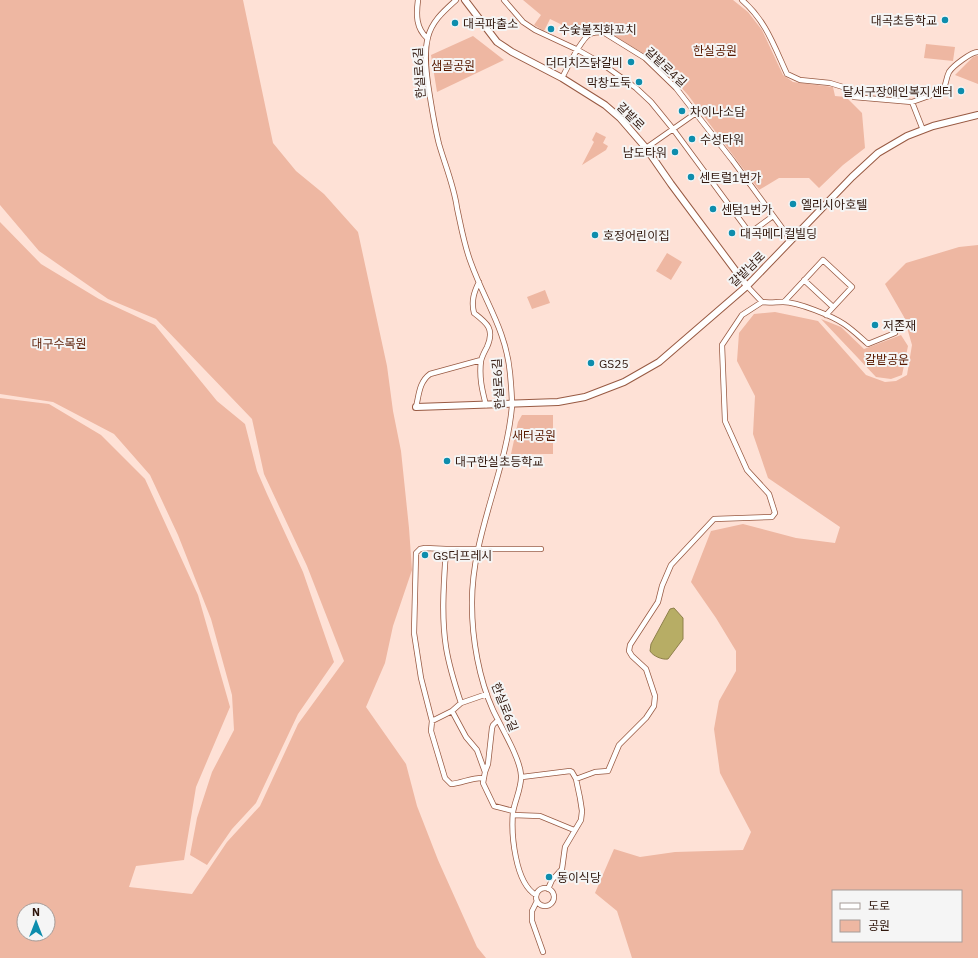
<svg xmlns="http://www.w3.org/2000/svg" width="978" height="958" font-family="'IBM Plex Sans','Noto Sans KR',sans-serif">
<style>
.green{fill:#eeb7a2;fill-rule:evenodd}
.water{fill:#b7ad65;stroke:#8e804b}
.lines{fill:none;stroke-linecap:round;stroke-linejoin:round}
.street-casing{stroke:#985a43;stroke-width:6}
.secondary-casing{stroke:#985a43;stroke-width:8}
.street{stroke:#fff;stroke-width:4.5}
.secondary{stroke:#fff;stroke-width:6}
.poi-dot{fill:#0d8dad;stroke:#f5f5f5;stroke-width:1.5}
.labels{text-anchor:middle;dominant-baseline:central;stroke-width:4;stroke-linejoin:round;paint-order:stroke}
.poi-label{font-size:12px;fill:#30170d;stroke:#f5f5f5;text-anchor:start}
.park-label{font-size:12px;fill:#591a00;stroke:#f5f5f5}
.street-label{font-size:12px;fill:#30170d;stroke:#f5f5f5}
</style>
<rect width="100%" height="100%" fill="#fee1d6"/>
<path class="green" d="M0,0H243L273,143L296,171L324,194L358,232L387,366L393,411L401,451L409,528L412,570L393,626L385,663L366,707L406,764L417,806L438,860L477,947L486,958H0V398L49,404L101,435L145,479L198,595L230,707L196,787L184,860L136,866L129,887L192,894L227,842L260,806L298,724L344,661L307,566L264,474L252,419L156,319L108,299L39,251L0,205ZM24,910H48V934H24Z
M523,0H733L748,12L762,30L783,75L793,82L833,87L835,96L846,97L862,113L865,148L843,165L819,188L809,178H779L759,190L688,95L670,75L651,58L603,29H592L583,35L550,19L544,31L534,25L541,15Z
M473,36L504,60L437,92L431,55Z
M926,44L955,47L953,61L924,58Z
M976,56H978V84L955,75L973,57Z
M596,132L606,137L603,143L608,146L606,150L582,165L594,142L592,140Z
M0,222L41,264L99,299L155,325L217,401L245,424L257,471L267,494L303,572L334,662L298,714L256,803L232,829L207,865L190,855L197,818L212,772L234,730L232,695L211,619L178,535L150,475L114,434L53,402L0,394Z
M978,245V958H632L617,911L595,893L614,849L640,857L675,852L743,850L751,832L720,773L714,729L719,701L736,671V651L716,618L691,582L711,531L743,524L796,538L835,543L840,527L768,478L753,434L755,396L737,361L739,333L754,314L775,312L818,321L866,375L885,382L896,381L907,375L912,345L904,317L885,284L906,263L959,247ZM833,891H961V941H833Z
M667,253L682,262L671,280L656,271Z
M545,290L550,303L532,309L527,297Z
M821,319L841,327L864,349L901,335L908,346L902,375L891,379L876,377Z
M522,415H553V454H511L518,422Z"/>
<path class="water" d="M674,608L683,618V639L668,659C662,660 653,656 650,651L651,644L670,609Z"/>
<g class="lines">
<g class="street-casing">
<path id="street" d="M418,0C416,15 416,28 427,38
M456,0C444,11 432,21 428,37C424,52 426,69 428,84C431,104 434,124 439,144C445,165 454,186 457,208C461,226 464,245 471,263C485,302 506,330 510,373C511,384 512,396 512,406C506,474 471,536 472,605C472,639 479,679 493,710C501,727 520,758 521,775C522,787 515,800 513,812C511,834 515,883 536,895
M504,0L523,22L535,30L578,50L601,63L636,88L651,102L673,129L746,228L751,232L754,230L773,216
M742,0C766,21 774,46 787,74L800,80L830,83L843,87L854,97L912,102L943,91C946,85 946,78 949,72C953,66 971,52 978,52
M562,78C567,68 581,39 590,34C594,32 598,32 603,32L645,58L676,88L733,161L791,240
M912,102L923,130
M646,148L696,113
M804,280L833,307
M479,282C474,292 471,301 474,313C487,323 495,329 487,347C485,351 482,356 481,361C479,377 482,390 486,405
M747,286L762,302C769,303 776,302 783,302C798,302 832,316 844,324C853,330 860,337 868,344L895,333
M784,302L823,260L852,287L826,315
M416,407C419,395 419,382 430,374L481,360
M446,549C444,581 441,615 446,647C449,666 455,685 461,703
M487,694L461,703L452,711L432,721L421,678L414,633L416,553L420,549L425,548L446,549H541
M452,711L466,737L477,750L485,772L483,783L494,806L513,811
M432,721L431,731L445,778L451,784C462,783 473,777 484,778
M485,772L488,764L492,728L493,725L498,720
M522,777L570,771L572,772L576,779L580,798L582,811L581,820L565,847L562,869L552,880L548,889
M576,779L595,772L608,771L619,745L646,718L654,706L655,696L646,669L632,656L629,651L630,645L658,602L662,586L671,565L714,519L772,517L775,513L769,494L747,470L725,421L722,345L742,315L762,302
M513,815L540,816L574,830
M536 897a9 9 0 1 1 18 0a9 9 0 1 1-18 0Z
M537,901L532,911V921L543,952"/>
</g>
<g class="secondary-casing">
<path id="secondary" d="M465,0L497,42L512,52L562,78L605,105L620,118L646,148L671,184L747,286
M416,407L558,402L585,397L624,382L659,362L747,286L852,177L878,153L907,136L933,126L978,115"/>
</g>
<use href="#street" class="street"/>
<use href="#secondary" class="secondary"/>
</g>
<g class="poi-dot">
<circle cx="945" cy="20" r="4"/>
<circle cx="455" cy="23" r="4"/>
<circle cx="551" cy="29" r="4"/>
<circle cx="631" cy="62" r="4"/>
<circle cx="639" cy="82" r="4"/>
<circle cx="961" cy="91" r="4"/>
<circle cx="682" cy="111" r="4"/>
<circle cx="692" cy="139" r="4"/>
<circle cx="675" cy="152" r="4"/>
<circle cx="691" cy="177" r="4"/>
<circle cx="793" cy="204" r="4"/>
<circle cx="713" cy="209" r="4"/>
<circle cx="732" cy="233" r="4"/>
<circle cx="595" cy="235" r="4"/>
<circle cx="875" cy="325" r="4"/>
<circle cx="591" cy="363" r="4"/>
<circle cx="447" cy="461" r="4"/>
<circle cx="425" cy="555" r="4"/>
<circle cx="549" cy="877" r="4"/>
</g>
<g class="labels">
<g class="poi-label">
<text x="937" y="20" text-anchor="end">대곡초등학교</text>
<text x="463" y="23">대곡파출소</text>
<text x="559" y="29">수숯불직화꼬치</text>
<text x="623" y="62" text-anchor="end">더더치즈닭갈비</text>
<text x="631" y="82" text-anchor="end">막창도둑</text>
<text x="953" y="91" text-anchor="end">달서구장애인복지센터</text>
<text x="690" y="111">차이나소담</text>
<text x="700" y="139">수성타워</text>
<text x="667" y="152" text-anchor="end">남도타워</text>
<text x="699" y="177">센트럴1번가</text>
<text x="801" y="204">엘리시아호텔</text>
<text x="721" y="209">센텀1번가</text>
<text x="740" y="233">대곡메디컬빌딩</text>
<text x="603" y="235">호정어린이집</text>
<text x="883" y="325">저존재</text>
<text x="599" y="363">GS25</text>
<text x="455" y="461">대구한실초등학교</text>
<text x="433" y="555">GS더프레시</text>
<text x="557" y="877">동이식당</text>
</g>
<g class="park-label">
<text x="715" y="50">한실공원</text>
<text x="453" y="65">샘골공원</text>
<text x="59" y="343">대구수목원</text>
<text x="887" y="359">갈밭공운</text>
<text x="534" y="435">새터공원</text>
</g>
<g class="street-label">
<text transform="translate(666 67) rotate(43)">갈밭로4길</text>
<text transform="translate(419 73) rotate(-94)">한실로6길</text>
<text transform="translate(631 116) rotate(45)">갈밭로</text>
<text transform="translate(747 269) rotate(-44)">갈밭남로</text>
<text transform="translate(498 384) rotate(-94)">한실로6길</text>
<text transform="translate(505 707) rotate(68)">한실로6길</text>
</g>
</g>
<rect x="832" y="890" width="130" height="52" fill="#f5f5f5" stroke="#a69c98"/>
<rect x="840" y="903" width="20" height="6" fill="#ffffff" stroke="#a69c98"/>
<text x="868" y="910" font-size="12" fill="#30170d">도로</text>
<rect x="840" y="920" width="20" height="12" fill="#eeb7a2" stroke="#a69c98"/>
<text x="868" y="930" font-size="12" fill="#30170d">공원</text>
<g transform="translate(36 922)"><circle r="19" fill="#f5f5f5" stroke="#a69c98"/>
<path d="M0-3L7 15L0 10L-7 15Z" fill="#0d8dad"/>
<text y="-6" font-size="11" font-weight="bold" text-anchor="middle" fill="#30170d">N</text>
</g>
</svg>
